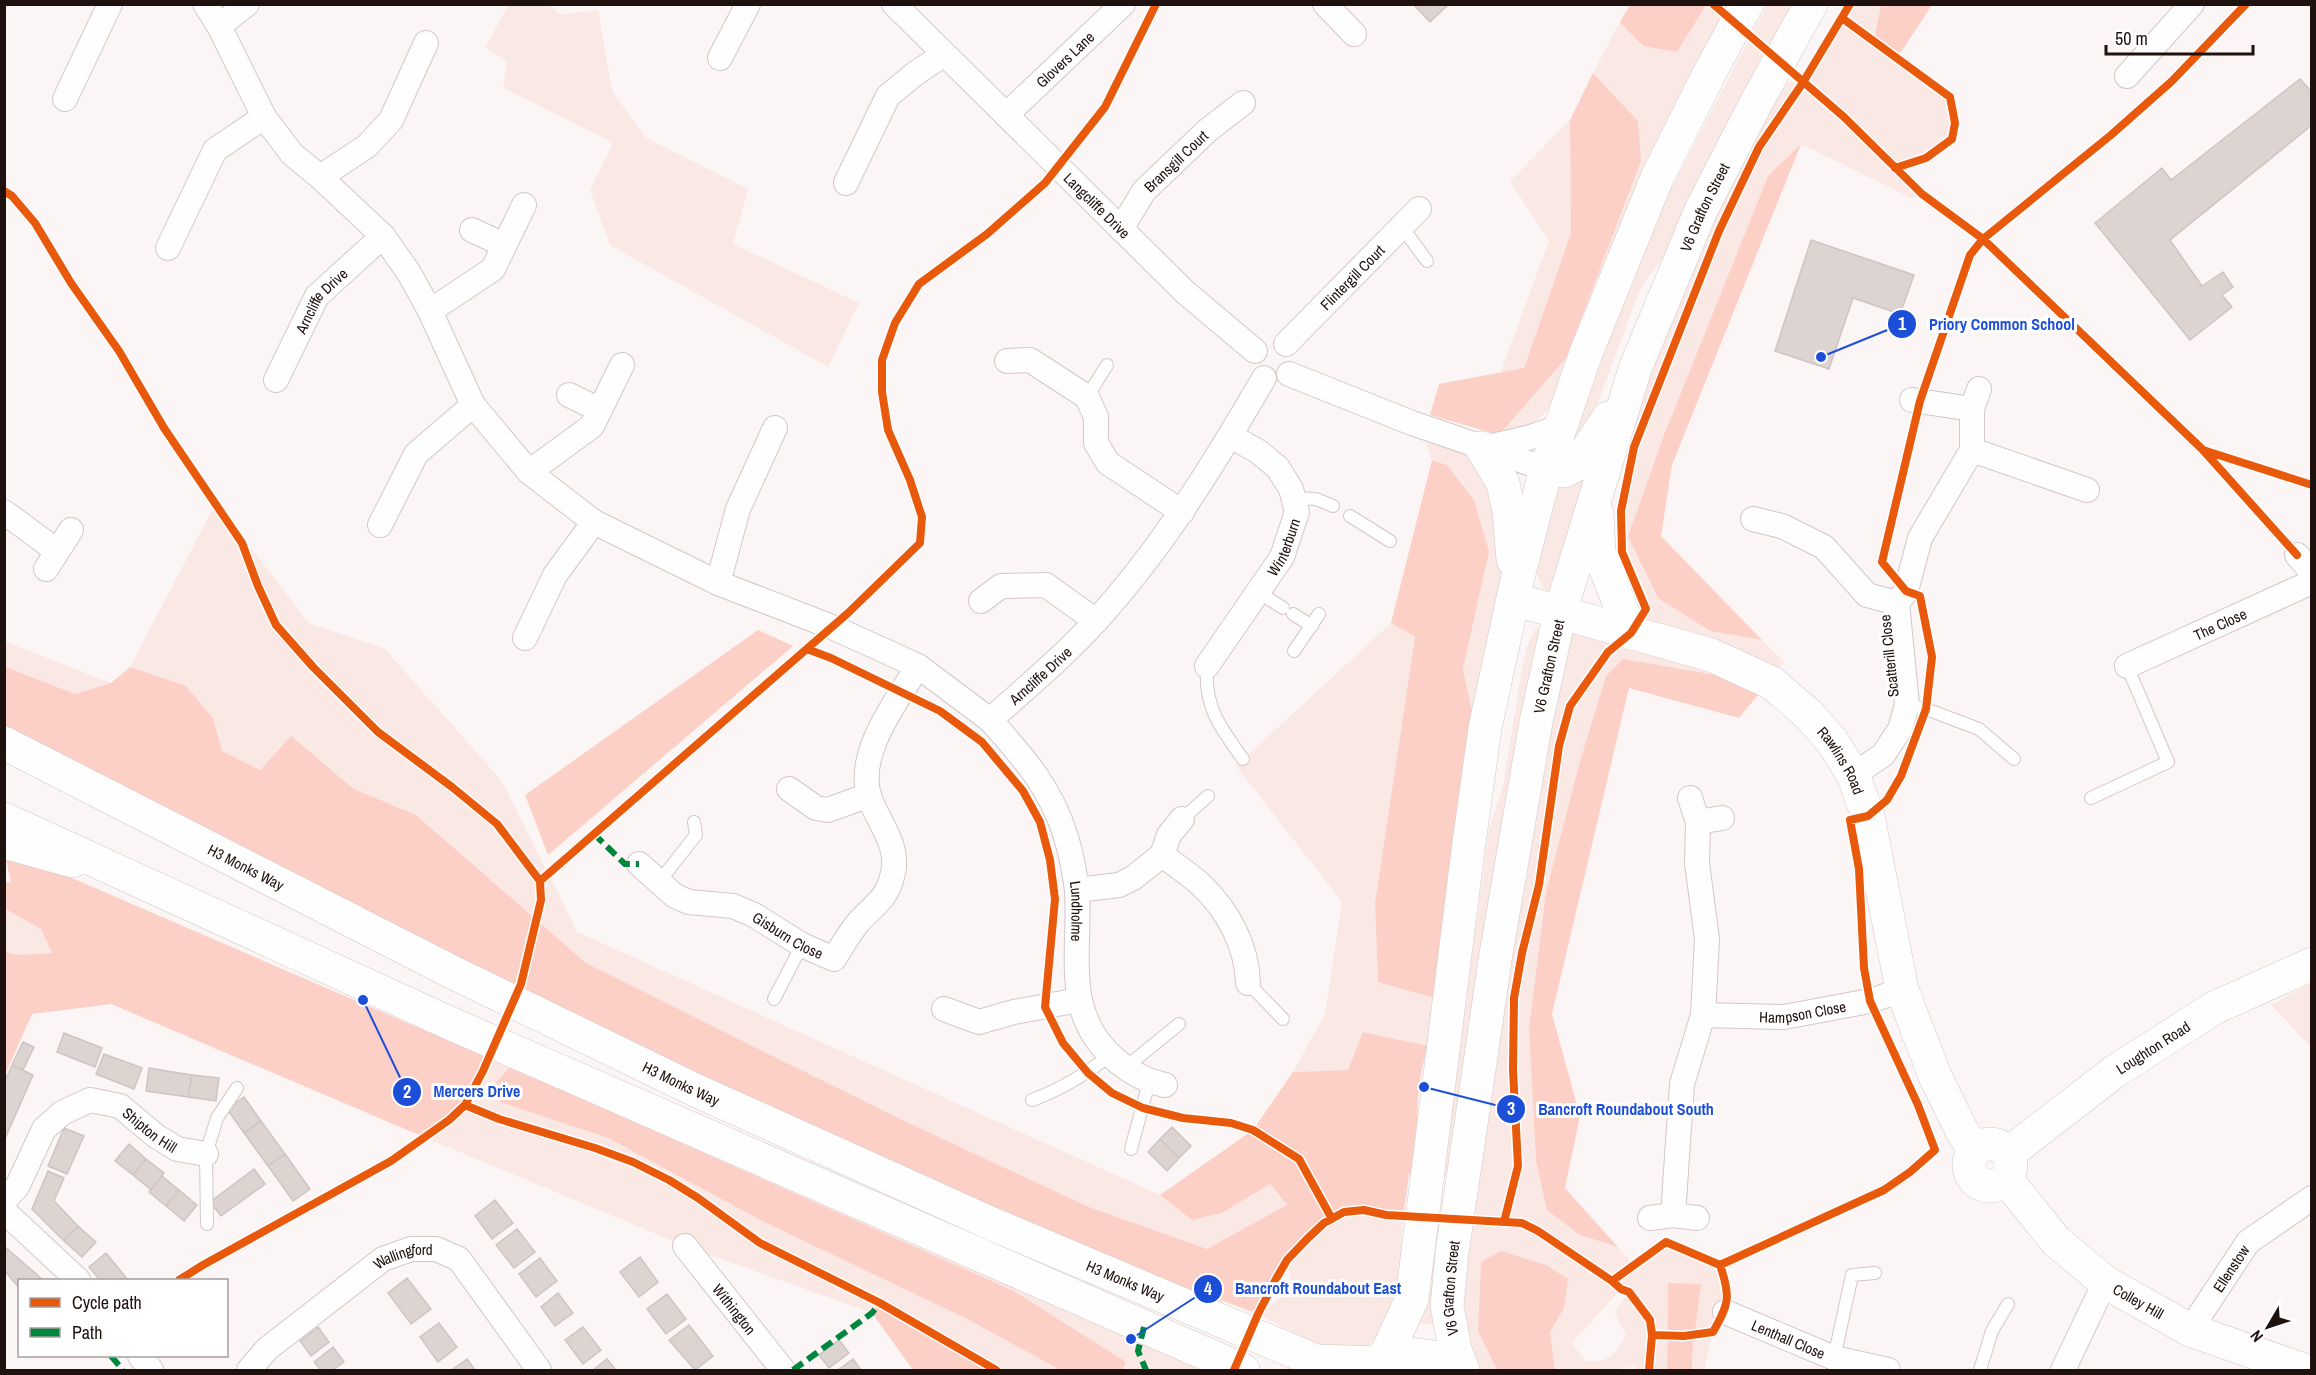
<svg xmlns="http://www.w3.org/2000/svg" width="2316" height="1375" font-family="'Archivo Narrow',sans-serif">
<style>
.green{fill:#fae8e4;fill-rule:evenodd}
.forest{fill:#fdd0c7}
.building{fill:#ddd3d1;stroke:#cec4c3;stroke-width:1.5}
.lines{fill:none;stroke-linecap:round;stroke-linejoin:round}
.lane-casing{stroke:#d2c8c6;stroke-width:14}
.street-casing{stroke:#d2c8c6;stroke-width:26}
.secondary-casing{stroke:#d2c8c6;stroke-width:34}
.primary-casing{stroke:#d2c8c6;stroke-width:34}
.lane{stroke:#fefefe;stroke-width:12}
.street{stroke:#fefefe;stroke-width:24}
.secondary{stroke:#fefefe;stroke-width:33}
.primary{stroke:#fefefe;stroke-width:33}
.quiet{stroke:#00873e;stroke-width:6;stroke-dasharray:12 6;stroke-linecap:butt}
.cycleway-casing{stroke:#fff;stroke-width:11}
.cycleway{stroke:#e8590c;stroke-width:8}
.labels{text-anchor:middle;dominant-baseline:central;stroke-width:6;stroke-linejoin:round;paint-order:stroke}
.street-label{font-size:15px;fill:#1f110e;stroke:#fff}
.leader{fill:none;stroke:#1d4ed8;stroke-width:2}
.callout-dot{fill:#1d4ed8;stroke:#fff;stroke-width:2}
.mark-label{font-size:18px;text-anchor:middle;font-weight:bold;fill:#fff}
.callout-label{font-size:16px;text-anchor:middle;font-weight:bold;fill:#1d4ed8;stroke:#fff;stroke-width:6;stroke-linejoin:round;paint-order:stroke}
</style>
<rect width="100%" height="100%" fill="#fbf6f5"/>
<path class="green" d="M509,5H549L561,15L598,10L612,91L646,138L748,189L733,244L859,303L828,367L610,245L590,190L613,143L503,88L507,61L485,47Z
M1706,5H1732L1552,405L1533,425L1499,435L1566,358L1638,121L1593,73L1620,22L1643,46L1677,51Z
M1767,5H1797L1682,231L1640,289L1583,443L1565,462L1617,314L1660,210Z
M1846,5H1881L1874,41L1950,97L1955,123L1952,139L1926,158L1896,168L1922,194L1913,199L1801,144L1768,176L1664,435L1628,536L1710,631L1762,640L1784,662L1758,695L1728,677L1623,659L1606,676L1580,761L1546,892L1529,1029L1536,1161L1580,1235L1618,1247L1634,1265L1666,1242L1716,1268L1725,1312L1713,1332L1704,1370H1692V1353L1668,1283L1667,1370H1636V1366L1611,1370H1555L1550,1332L1564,1308L1481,1262L1478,1331L1497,1370H1463L1452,1253L1560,613L1631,633L1646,610L1632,587L1622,565L1617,544V506L1631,446L1635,369L1756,103L1791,81L1834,110L1802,84L1842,18ZM1621,1289L1629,1292L1614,1312L1626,1334C1618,1353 1608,1364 1585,1361L1572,1343Z
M1570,120L1571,233L1524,368L1500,374L1549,241L1510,181Z
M1425,440L1469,456L1488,479L1503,546L1498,604L1472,711L1463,669L1489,552L1447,465L1432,460Z
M1592,469L1556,592L1545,591L1537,576L1536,567L1558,484Z
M216,503L310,624L384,648L501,780L577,932L1160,1195L1192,1220L1222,1213L1270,1184L1287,1206L1207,1249L1089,1207L896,1117L586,963L416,815L354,789L291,736L260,770L222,751L213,718L186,686L130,667Z
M1391,623L1415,637L1375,903L1378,982L1437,999L1428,1046L1364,1032L1348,1070L1293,1072L1325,1014L1342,902L1236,766Z
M1544,623L1455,1180L1443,1177L1489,829L1503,786L1523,662L1529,641L1534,631Z
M4,641L111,683L75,694L5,666Z
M4,909L41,929L52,953L18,955L5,952Z
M2311,983V1047L2271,1005Z
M486,1057L798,1176L1144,1327L1196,1367L1203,1370H1122L1125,1362L562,1090L501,1102L608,1138L764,1222L969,1320L1060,1370H996L880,1303L872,1313L685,1246L426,1138L449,1120L476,1090Z
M1364,1210L1403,1220L1401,1243L1408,1250C1401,1289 1397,1322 1365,1349L1320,1348L1289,1335L1291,1331L1258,1314L1292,1289L1287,1260C1314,1233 1324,1214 1364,1210Z
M1432,1253L1444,1255L1442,1326L1418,1323Z"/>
<path class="forest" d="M1630,5V4L1706,5L1677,52L1643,46L1620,22Z
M1881,5H1932L1897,58L1874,41Z
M1593,73L1638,121L1641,161L1566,358L1499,435L1430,415L1439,384L1524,368L1571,233L1570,120Z
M1801,144L1672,465L1661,536L1762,640L1710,631L1658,598L1628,536L1664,435L1768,176Z
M1432,460L1447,465L1474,500L1489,552L1463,669L1472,711L1437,999L1378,982L1375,903L1415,637L1391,623Z
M758,630L793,646L548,855L525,795Z
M1623,659L1728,677L1758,695L1739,718L1629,688L1552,1014L1580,1116L1565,1188L1618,1247L1580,1235L1547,1210L1536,1161L1529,1029L1546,892L1580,761L1606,676Z
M4,666L75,694L111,683L130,667L186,686L213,718L222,751L260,770L291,736L354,789L416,815L586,963L896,1117L1089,1207L1207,1249L1287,1205L1270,1184L1222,1213L1192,1220L1160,1195L1253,1130L1293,1072L1348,1070L1363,1032L1428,1046C1414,1089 1417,1132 1418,1177L1409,1174L1403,1220C1391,1217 1375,1210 1362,1210C1311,1210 1278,1275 1258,1314L1221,1300L1218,1306L1095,1267L5,743Z
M5,854L65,875L486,1057L476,1090L465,1105L426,1138L111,1004L32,1014L5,1075V952L18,955L52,953L41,929L5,909V881L11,883Z
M509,1068L562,1090L1012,1290L1126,1362L1122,1370H1060L969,1320L764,1222L608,1138L500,1102L493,1086Z
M1501,1251L1546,1265L1568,1279L1564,1308L1550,1332L1555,1370H1497L1478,1331L1481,1262Z
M1668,1283L1701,1284L1692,1353V1370H1667Z
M880,1303L996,1370H913L872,1313Z"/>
<path class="building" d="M1413,4H1449L1430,22Z
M2300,79L2312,92V125L2170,240L2202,286L2223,272L2233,287L2222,295L2232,307L2190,340L2095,223L2162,168L2171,180Z
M1811,240L1914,275L1900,314L1853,298L1829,369L1775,351Z
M64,1033L102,1048L95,1067L57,1052Z
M23,1042L34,1047L23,1070L12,1065Z
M104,1054L142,1068L134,1089L96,1074Z
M12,1065L33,1075L4,1141V1083Z
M149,1068L192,1075L188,1097L146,1091Z
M192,1075L219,1078L216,1101L188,1097Z
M244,1097L261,1121L244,1133L227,1109Z
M261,1121L285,1154L268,1166L244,1133Z
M1172,1127L1191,1146L1179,1158L1160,1139Z
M64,1128L84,1136L67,1174L48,1166Z
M1160,1139L1179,1158L1167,1171L1148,1152Z
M129,1144L146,1159L133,1175L115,1161Z
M285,1154L310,1189L293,1201L268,1166Z
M146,1159L164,1173L151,1190L133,1175Z
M254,1169L265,1184L221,1216L210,1202Z
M48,1171L64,1178L54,1201L78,1226L64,1241L32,1209Z
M162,1176L179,1190L166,1206L149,1192Z
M179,1190L197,1205L184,1221L166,1206Z
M495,1200L513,1223L492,1239L475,1216Z
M78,1226L96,1242L82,1257L64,1241Z
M517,1229L535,1252L514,1268L496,1245Z
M4,1246L43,1280H20V1289L4,1270Z
M106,1253L128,1280H100L89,1267Z
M640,1257L658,1282L639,1297L620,1272Z
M540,1258L557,1281L536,1297L519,1274Z
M407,1278L431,1309L411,1324L388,1293Z
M558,1293L573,1313L555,1326L541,1307Z
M667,1294L686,1319L666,1334L647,1309Z
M439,1323L457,1347L438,1362L420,1337Z
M689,1325L713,1356L695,1370L669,1340Z
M318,1327L329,1342L311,1356L300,1341Z
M583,1327L601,1350L583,1364L565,1340Z
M839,1340L849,1353L829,1368L819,1355Z
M333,1347L344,1362L333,1370H321L314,1362Z
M467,1359L475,1370H452Z
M607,1359L616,1370H593Z
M853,1359L861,1370H838Z"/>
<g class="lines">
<g class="lane-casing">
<path id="lane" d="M1402,227L1427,261
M1087,397L1107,365
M1294,498L1316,499L1333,506
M1350,516L1390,541
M1258,592L1283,608
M1293,614L1312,626
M1294,651L1319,614
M1207,666C1204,707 1220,727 1243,759
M1907,705L1926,709L1979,729L2014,759
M2091,798L2168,762L2127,666
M1182,819L1208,796
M659,882L696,835L694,822
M1248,983L1283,1019
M774,999L802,945
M1125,1068L1179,1024
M1032,1100C1062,1089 1085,1075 1110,1055
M1131,1149L1149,1082
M207,1224L206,1154L217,1118L237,1088
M1834,1358L1852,1275L1875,1273
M1980,1370L1992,1331L2008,1304"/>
</g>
<g class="street-casing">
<g id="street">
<path id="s1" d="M205,4L219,26L264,117L292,154L320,177L383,236L409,273L430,311L473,405L529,472L594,522L718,583L832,627L918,666L990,720C1026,688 1063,657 1096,621C1163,547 1214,464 1264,378"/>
<path id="s2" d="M894,4L1185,292L1255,351"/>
<path d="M1325,4L1354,34"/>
<path d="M219,26L247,4"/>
<path d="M720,58L748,4"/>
<path d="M2127,76L2192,4"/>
<path d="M65,99L110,4"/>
<path id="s3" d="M1006,115L1123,4"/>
<path d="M320,177L367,146L391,120L426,43"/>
<path d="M846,183L888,96L916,73L943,55"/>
<path id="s4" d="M1121,229L1144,191L1208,130L1243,103"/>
<path d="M472,230L504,245"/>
<path d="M168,248L215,150L264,117"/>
<path d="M430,311L493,269L524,205"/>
<path id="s5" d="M1286,344L1419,209"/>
<path d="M1007,361L1030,360L1087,397L1096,417V443L1108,463L1182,512"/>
<path d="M1289,374L1412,423L1546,469"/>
<path id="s6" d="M276,380L317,296L383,236"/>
<path d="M569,395L600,410"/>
<path d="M1912,400L1972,409"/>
<path d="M1482,448C1510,442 1536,438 1561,425"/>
<path d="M1972,450L2087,490"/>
<path d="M529,472L592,426L622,365"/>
<path d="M4,512L57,551"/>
<path d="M1753,519L1782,526L1824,547L1867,595L1897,603"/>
<path d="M380,525L416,454L473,405"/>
<path d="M2297,555L2312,572"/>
<path d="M46,569L71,530"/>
<path d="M718,583L738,509L775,428"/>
<path d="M981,601L1001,586L1046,585L1096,621"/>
<path d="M525,638L555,575L594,522"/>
<path id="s7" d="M1207,666L1282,557L1297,512L1291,489L1278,468L1259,452L1231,436"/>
<path id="s8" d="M2127,666L2312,582"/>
<path id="s9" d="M990,720C1024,758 1051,788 1066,837C1071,854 1075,874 1077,891C1081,953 1061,1015 1117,1061C1131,1073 1146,1081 1165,1085"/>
<path d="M1853,775L1883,755L1900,729L1907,705L1897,603L1906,591L1920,538L1972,450V409L1979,389"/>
<path d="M789,789L816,808L828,810L869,795"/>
<path d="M1690,798L1698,822L1697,863L1707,939L1703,1015L1682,1084L1673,1215L1697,1218"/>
<path d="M1698,822L1722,818"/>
<path d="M1162,855L1169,835L1182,819"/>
<path id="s10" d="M639,864L675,896L689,902L733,906L754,915L802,945L834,959C841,948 848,935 857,924C873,905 887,901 893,873C900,845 877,821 869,796C856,752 897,701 918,666"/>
<path d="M1077,890L1119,885L1133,878L1162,855C1174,864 1188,873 1200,884C1227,909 1247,945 1248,983"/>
<path d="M944,1009L979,1022L1014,1012L1079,1000"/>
<path id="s11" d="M1703,1015L1784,1017L1870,1001L1902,990"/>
<path id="s12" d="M4,1201L17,1187L44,1129L62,1113L90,1100L120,1106L156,1136L177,1149L206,1154"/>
<path d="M4,1211L78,1280"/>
<path d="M1650,1218L1673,1215"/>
<path id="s13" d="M685,1246L783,1370"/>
<path id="s14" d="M1725,1312L1834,1358L1888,1370"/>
<path id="s15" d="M2190,1330L2248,1242L2312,1198"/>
<path d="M140,1356L151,1370"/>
<path id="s16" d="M249,1370L267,1349L383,1259L411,1249H436L459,1259L539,1370"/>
<path d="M2063,1370L2105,1282"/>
</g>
</g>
<g class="secondary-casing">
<g id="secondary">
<path d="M1482,448L1503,483L1509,511L1513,560"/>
<path d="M1546,469L1564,471L1578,464L1608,418"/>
<path d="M1597,513L1599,552L1631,633"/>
<path id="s17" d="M1513,599L1711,655L1772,683L1808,714L1832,741L1853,775L1868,816L1902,990L1935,1076L1963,1133L1976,1149"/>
<path d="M4,842L73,861"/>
<circle cx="1990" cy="1165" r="21"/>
<path id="s18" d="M2008,1154L2114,1072L2214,1008L2312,964"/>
<path id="s19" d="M2006,1179L2056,1241L2105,1282L2190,1330L2304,1370"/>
<path d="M1383,1361L1412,1299L1468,850L1485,728L1515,589L1546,469L1586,353L1657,178L1709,74L1747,4"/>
<path id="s20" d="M1463,1370L1455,1349L1447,1306L1452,1253L1496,954L1536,722L1560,613L1635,369L1701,210L1756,103L1811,4"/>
</g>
</g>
<g class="primary-casing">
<g id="primary">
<path id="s21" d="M4,743L452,972L695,1090L990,1223L1316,1361L1379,1363"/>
<path d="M4,819L445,1021L1243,1370"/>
<path d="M1370,1370C1398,1348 1431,1351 1460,1370"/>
</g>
</g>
<use href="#lane" class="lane"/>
<use href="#street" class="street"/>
<use href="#secondary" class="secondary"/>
<use href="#primary" class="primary"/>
<path class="quiet" d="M594,834L625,864H639
M1144,1327L1138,1351L1146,1370
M111,1356L123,1370
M793,1370L872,1313L880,1303"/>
<g class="cycleway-casing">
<path id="cycleway" d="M1713,4L1844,117L1922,194L1983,239L2202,449L2297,555
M1842,18L1950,97L1955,123L1952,139L1926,158L1895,168
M4,191L12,196L35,223L71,283L119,351L164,428L242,543L258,586L276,625L313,667L378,732L452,787L497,824L540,881
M2203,450L2312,485
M807,649L831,658L940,711L982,742L1023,791L1040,822L1050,860L1055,899L1045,1007L1063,1043L1088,1073L1112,1093L1143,1108L1183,1118L1231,1123L1253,1130L1299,1159L1332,1219
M465,1105L499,1119L595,1148L633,1162L669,1180L698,1198L760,1243L880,1303L996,1370
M1504,1222L1518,1166L1513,1070L1514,998L1522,953L1539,885L1559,746L1570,706L1608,652L1631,633L1646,609L1622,552L1621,511L1634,447L1719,231L1759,147L1802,84L1850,4
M179,1280L203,1265L391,1161L449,1120L465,1105L483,1071L521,984L541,900L540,881L848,613L920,543L922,517L910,480L888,430L882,392V360L895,323L919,284L987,234L1045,183L1105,107L1156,4
M1612,1281L1666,1242L1720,1265L1884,1190L1910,1172L1935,1150L1918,1105L1870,1001L1864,968L1859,869L1850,820L1868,816L1887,800L1901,776L1926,709L1932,657L1920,596L1906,591L1882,562L1920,401L1970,255L1983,239L2111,135L2172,81L2246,4
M1652,1335L1684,1336L1713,1332C1729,1304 1731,1297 1720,1265
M1234,1370L1258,1314L1276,1279L1287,1260L1307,1239L1324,1223L1344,1212L1364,1210L1386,1215L1522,1223L1538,1231L1612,1281L1621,1289L1629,1292L1650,1320L1652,1335L1649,1370"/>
</g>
<use href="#cycleway" class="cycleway"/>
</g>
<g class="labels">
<g class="street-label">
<text stroke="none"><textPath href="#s3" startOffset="81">Glovers Lane</textPath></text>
<text stroke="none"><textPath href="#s4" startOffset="88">Bransgill Court</textPath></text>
<text stroke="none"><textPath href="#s2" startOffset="286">Langcliffe Drive</textPath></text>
<text stroke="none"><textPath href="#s20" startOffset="1200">V6 Grafton Street</textPath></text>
<text stroke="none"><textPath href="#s5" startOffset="94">Flintergill Court</textPath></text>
<text stroke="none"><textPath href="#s6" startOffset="92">Arncliffe Drive</textPath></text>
<text stroke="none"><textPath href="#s7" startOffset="142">Winterburn</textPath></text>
<text stroke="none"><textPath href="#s8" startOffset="102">The Close</textPath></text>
<text transform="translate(1889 656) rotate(-96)">Scatterill Close</text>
<text stroke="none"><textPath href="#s20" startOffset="714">V6 Grafton Street</textPath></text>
<text stroke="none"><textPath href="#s1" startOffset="1170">Arncliffe Drive</textPath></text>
<text stroke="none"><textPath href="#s17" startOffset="378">Rawlins Road</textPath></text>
<text stroke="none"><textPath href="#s21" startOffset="272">H3 Monks Way</textPath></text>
<text stroke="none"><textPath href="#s9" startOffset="216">Lundholme</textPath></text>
<text stroke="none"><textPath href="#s10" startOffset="170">Gisburn Close</textPath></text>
<text stroke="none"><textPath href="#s11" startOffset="100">Hampson Close</textPath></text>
<text stroke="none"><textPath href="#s18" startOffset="180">Loughton Road</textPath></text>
<text stroke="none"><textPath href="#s21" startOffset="758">H3 Monks Way</textPath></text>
<text stroke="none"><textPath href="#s12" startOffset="207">Shipton Hill</textPath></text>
<text stroke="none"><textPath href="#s16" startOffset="195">Wallingford</textPath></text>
<text stroke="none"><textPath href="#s15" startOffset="74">Ellenstow</textPath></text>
<text stroke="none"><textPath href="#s21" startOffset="1244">H3 Monks Way</textPath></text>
<text stroke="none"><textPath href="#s20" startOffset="84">V6 Grafton Street</textPath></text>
<text stroke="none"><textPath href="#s19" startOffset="182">Colley Hill</textPath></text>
<text stroke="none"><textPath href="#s13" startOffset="80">Withington</textPath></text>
<text stroke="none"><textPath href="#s14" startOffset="69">Lenthall Close</textPath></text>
</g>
</g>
<path class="leader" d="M1821 357L1902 324M363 1000L407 1092M1424 1087L1511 1109M1131 1339L1208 1289"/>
<g class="callout-dot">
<circle cx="1821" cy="357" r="6"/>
<circle cx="363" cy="1000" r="6"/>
<circle cx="1424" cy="1087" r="6"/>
<circle cx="1131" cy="1339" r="6"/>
<circle cx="1902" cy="324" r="15"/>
<circle cx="407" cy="1092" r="15"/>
<circle cx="1511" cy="1109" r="15"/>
<circle cx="1208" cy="1289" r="15"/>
</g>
<g class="mark-label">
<text x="1902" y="330">1</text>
<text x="407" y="1098">2</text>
<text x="1511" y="1115">3</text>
<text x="1208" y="1295">4</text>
</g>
<g class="callout-label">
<text x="2002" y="330">Priory Common School</text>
<text x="477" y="1097">Mercers Drive</text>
<text x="1626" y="1115">Bancroft Roundabout South</text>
<text x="1318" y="1294">Bancroft Roundabout East</text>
</g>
<rect width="2316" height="1375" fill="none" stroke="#1f110e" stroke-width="12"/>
<rect x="18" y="1279" width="210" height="78" fill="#ffffff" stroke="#a5a09f" stroke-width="1.5"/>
<rect x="30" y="1298" width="30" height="9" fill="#e8590c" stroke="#a5a09f" stroke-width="1.5"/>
<text x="72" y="1309" font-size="18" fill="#1f110e">Cycle path</text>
<rect x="30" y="1328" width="30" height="9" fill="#00873e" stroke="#a5a09f" stroke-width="1.5"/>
<text x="72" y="1339" font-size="18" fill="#1f110e">Path</text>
<g transform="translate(2268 1327) rotate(231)" stroke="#ffffff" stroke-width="4.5" paint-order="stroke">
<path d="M0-4.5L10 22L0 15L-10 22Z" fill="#1f110e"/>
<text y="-9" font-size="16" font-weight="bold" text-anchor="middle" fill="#1f110e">N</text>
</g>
<path d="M2106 45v9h147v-9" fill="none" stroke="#1f110e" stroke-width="3"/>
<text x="2115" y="45" font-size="18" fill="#1f110e" stroke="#ffffff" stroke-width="4.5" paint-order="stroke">50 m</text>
</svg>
